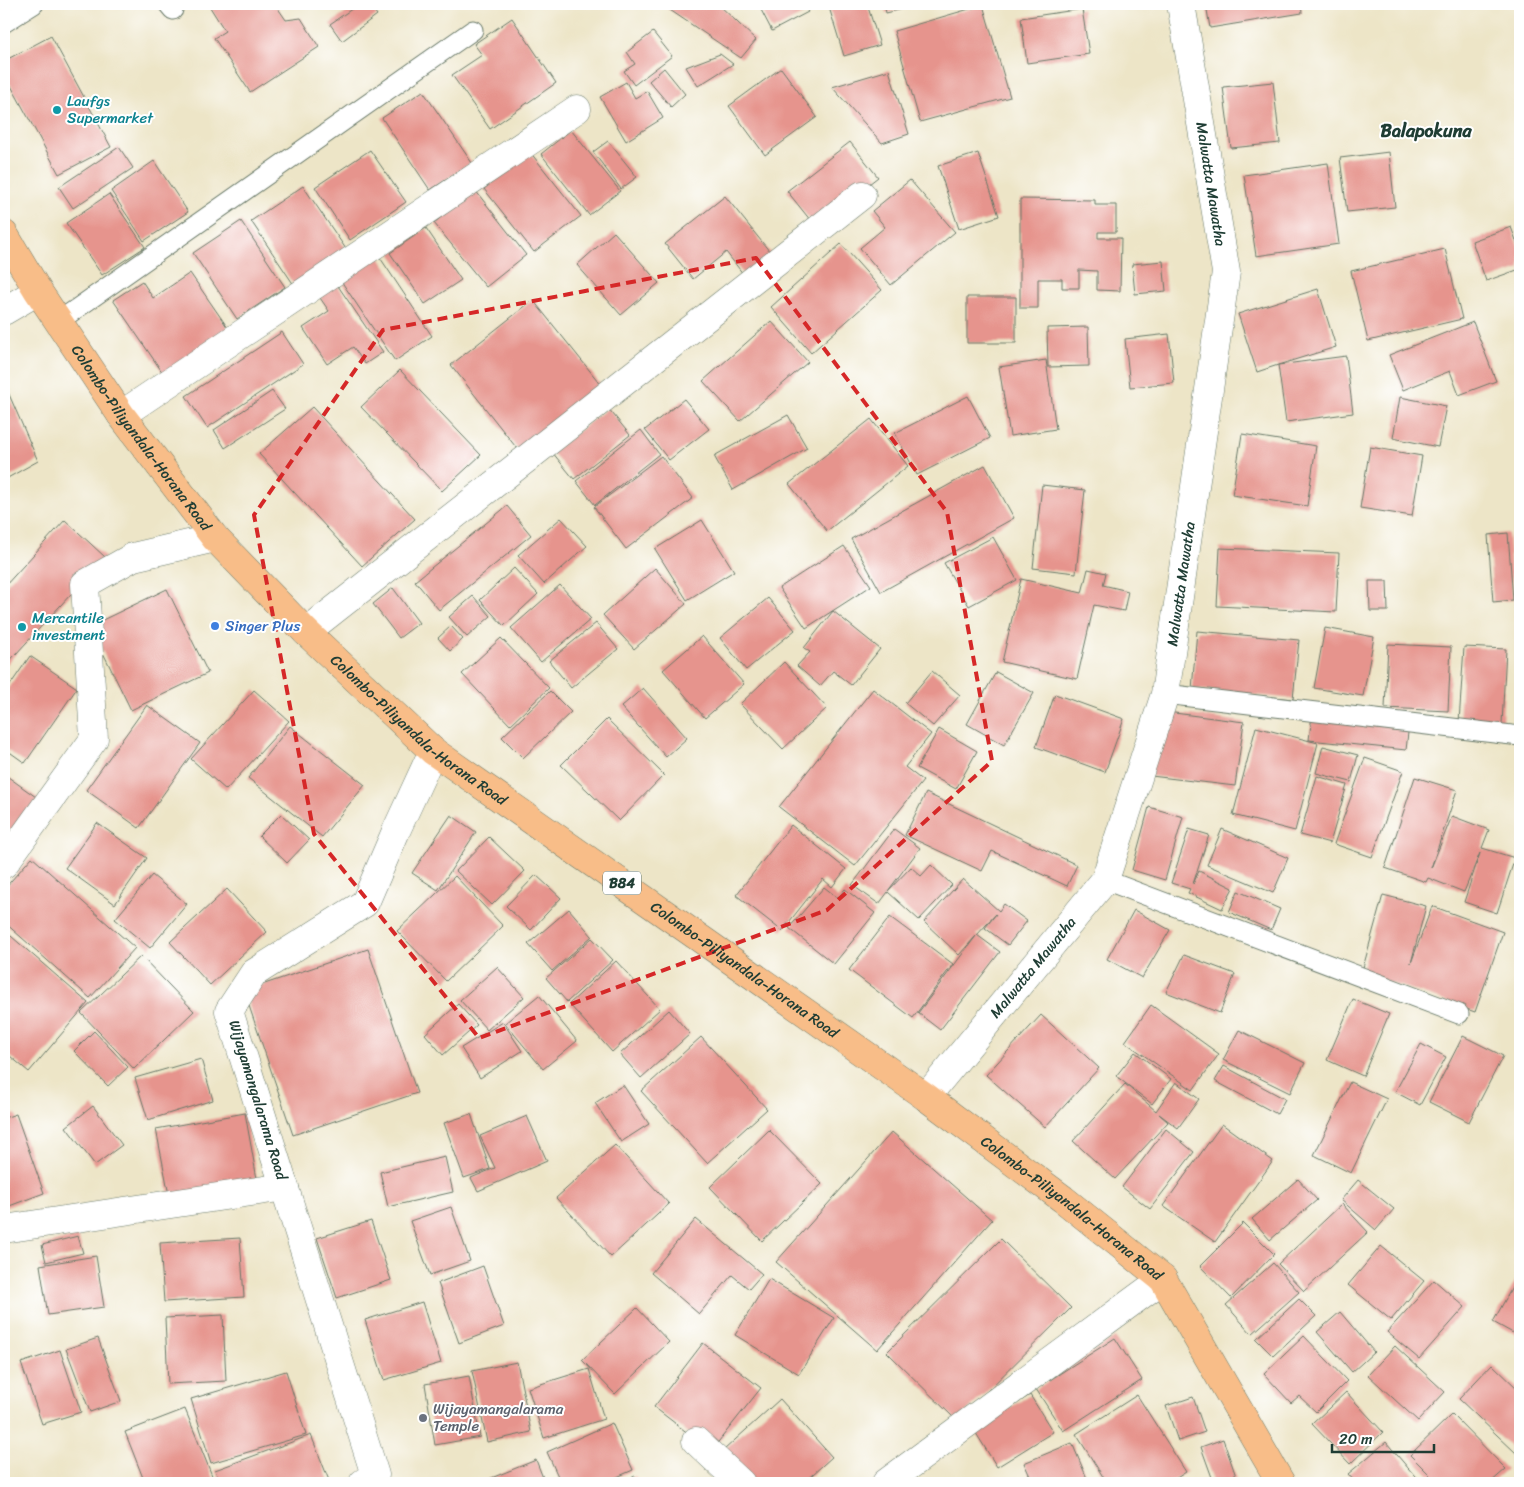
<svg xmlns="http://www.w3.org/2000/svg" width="1524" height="1487" font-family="Sriracha,sans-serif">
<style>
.building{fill:#e6948d}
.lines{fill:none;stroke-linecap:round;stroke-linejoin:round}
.lane-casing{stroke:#677867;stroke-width:21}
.street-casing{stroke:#677867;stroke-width:29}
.primary-casing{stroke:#677867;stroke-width:29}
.lane{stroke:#fff;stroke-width:19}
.street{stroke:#fff;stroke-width:28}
.primary{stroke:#f8bd88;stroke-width:28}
.marked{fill:none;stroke:#d62828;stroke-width:4;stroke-dasharray:10 6;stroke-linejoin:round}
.culture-dot{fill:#0f9aa8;stroke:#fff;stroke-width:2}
.shop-dot{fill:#3f7fe0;stroke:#fff;stroke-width:2}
.worship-dot{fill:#6b7280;stroke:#fff;stroke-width:2}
.labels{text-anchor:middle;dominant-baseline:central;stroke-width:4;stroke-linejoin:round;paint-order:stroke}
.shield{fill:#fff;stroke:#627771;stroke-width:1}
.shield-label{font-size:14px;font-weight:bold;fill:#1f3d34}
.culture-label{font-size:15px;fill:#0d838f;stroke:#fff;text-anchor:start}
.street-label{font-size:15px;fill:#1f3d34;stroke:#fff}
.shop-label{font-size:15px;fill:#366cbe;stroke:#fff;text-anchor:start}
.worship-label{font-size:15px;fill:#5b616d;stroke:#fff;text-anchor:start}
.quarter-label{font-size:18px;font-weight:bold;fill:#1f3d34;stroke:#fff}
</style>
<rect width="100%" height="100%" fill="#fff"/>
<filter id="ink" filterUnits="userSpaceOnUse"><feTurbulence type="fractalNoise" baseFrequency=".02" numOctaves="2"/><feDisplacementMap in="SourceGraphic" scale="10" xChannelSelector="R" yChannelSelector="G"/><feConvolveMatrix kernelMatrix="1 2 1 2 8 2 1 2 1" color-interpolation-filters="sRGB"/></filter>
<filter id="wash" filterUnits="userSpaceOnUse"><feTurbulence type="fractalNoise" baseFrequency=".0096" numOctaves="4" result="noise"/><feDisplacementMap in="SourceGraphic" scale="20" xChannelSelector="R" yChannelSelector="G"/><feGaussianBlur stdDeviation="1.12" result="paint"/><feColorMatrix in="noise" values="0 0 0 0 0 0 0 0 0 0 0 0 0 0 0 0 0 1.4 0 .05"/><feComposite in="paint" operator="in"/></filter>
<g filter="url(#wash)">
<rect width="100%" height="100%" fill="#ede5c7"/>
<g id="blocks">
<path class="building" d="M208,4H275L286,20L301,18L319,47L250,92L214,38L225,31Z
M359,4H369L377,15L342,41L330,24Z
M661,4H718L756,40L741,58Z
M758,4H803L808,12L772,31Z
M828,4H867L880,45L844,56Z
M884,4H920V5L886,13Z
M1206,4H1301L1302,13L1210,28Z
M983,5L1010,97L920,122L894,31Z
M1082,9L1089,54L1027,63L1021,18Z
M512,18L556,83L490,129L452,75L482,55L474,44Z
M653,32L672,56L634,85L624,71L635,64L627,52Z
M51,36L111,147L59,174L4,73V61Z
M720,54L733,64L698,86L686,67Z
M664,68L685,94L671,107L649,81Z
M781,68L817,117L765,155L729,106Z
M889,70L909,134L882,143L832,87Z
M626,82L635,98L647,91L663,118L626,141L600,97Z
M1273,82L1280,143L1231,148L1223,87Z
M423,91L472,163L430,190L382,118Z
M571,130L620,191L589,215L541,154Z
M608,141L637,177L621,189L593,152Z
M850,142L878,177L815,226L787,191Z
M119,147L133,168L73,208L59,187Z
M370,150L406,202L350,240L315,187Z
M530,152L581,216L534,252L484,189Z
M1389,152L1395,207L1347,212L1340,158Z
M978,153L999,216L959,229L938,166Z
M154,161L188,212L144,241L111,191Z
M1328,163L1339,244L1256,256L1244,175Z
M910,180L955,232L891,285L860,248L885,227L872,211Z
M303,186L346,249L294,285L251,221Z
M475,190L526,255L486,287L434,223Z
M109,194L145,247L102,275L66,223Z
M725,196L774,257L747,279L726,252L693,279L665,244Z
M1020,199L1095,200V205H1116V232H1098V238H1121L1120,291L1097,290V271L1079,270V288H1062V279H1038V308H1020Z
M241,221L285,287L237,319L193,253Z
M1511,227L1520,251V269L1486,281L1472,241Z
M426,228L461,280L425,304L390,253Z
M614,232L659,283L621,315L577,265Z
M841,244L882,290L811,353L771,307Z
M1445,249L1462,319L1368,341L1351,271Z
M375,250L432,336L395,361L337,275Z
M1163,261L1166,291L1135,294L1132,264Z
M190,273L230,331L167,379L113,300L142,281L153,298Z
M336,283L383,352L365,364L353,347L327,364L303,328L329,311L318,295Z
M1318,289L1336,347L1278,365L1346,356L1353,413L1286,422L1278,365L1257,372L1238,314Z
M967,297H1016V343H967Z
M533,300L602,386L519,451L451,365Z
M771,321L808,362L740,421L703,381Z
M1473,322L1496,381L1459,395L1450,371L1403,390L1389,355Z
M1088,327L1089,366L1048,367L1047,328Z
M282,332L303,364L207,428L186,396Z
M1169,334L1174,383L1130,387L1125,339Z
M1046,360L1056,429L1010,436L999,367Z
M400,370L481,455L442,491L361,407Z
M4,383L38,461L4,480Z
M272,391L285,409L225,448L214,430Z
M968,396L990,438L917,475L895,433Z
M1400,397L1446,406L1438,447L1393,438Z
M684,399L709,429L669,460L645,430Z
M312,407L415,519L362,566L259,454Z
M608,408L630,435L574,479L552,452Z
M788,415L807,448L733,490L714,456Z
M871,419L908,466L827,531L789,484Z
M641,430L659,454L595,505L576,481Z
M1242,434L1316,446L1307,506L1232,495Z
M1370,447L1422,456L1412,516L1360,508Z
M661,456L693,498L626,549L594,507Z
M985,465L1014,518L881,592L851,539Z
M1042,485L1085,490L1076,573L1033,568Z
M507,506L531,535L439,610L415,581Z
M561,518L587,546L544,584L518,555Z
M65,520L105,557L4,667V587Z
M702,520L734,571L687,600L655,549Z
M1508,533L1513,600L1493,602L1488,535Z
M993,537L1017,580L969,606L944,563Z
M844,546L871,586L806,628L779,588Z
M1220,548L1339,553L1336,612L1217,606Z
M514,568L538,594L504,626L480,600Z
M655,568L686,604L634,649L603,615Z
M1088,569L1106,573L1103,585L1128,591L1124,611L1094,605L1077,679L1002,662L1021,579L1082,593Z
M1369,581H1387L1388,611H1370Z
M560,585L591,619L541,662L511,628Z
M393,588L419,623L399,638L373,604Z
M167,589L208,673L131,710L90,626Z
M473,596L491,616L467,637L449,617Z
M768,598L795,630L746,670L720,638Z
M833,611L880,649L851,685L833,671L820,686L797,666L810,652L804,648Z
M596,623L618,649L571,688L549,661Z
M451,626L463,639L450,651L438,638Z
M1325,628L1374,637L1363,696L1314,688Z
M1197,631L1299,640L1293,699L1192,689Z
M702,636L744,684L705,718L663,670Z
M501,638L549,688L510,725L462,674Z
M1388,644L1451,647L1448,711L1385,708Z
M1464,647L1506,649L1502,724L1459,722Z
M30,656L77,688L25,763L4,748V694Z
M784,662L827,708L783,749L740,704Z
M932,671L960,695L933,726L905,703Z
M996,672L1034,693L1004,745L967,724Z
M643,688L687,738L666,757L621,707Z
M873,689L931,734L905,767L923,781L855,866L779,807Z
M254,690L289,721L226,790L191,759Z
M550,691L571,712L523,758L502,737Z
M1055,694L1124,719L1105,772L1036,747Z
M147,705L200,743L139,828L86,790Z
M1159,711L1244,722L1235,786L1151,776Z
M1312,715L1409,724L1406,750L1309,740Z
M607,719L664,775L619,821L561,765Z
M290,726L365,785L322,837L248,778Z
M1256,727L1318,743L1295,831L1233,815Z
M939,729L977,751L956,789L917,768Z
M1323,746L1358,755L1351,782L1316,773Z
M1365,758L1403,771L1372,857L1334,844Z
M4,774L43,802L4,855Z
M1317,776L1347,785L1330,843L1300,835Z
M1415,777L1457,790L1431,868L1452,816L1489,830L1482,848L1515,858L1497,913L1464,902L1480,853L1464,892L1428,878L1426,882L1385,868Z
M926,793L1077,865L1067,886L992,851L982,871L905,835Z
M1149,807L1183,817L1165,880L1132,870Z
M281,814L309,840L287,863L259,836Z
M451,815L476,832L438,890L412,873Z
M97,823L147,858L115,904L65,868Z
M791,825L846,869L832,887L823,879L782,931L736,895Z
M894,829L920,848L888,891L911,867L921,876L931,865L952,885L919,920L888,892L879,904L852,885Z
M1189,829L1209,835L1193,884L1199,871L1233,888L1222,909L1188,893L1190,889L1171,883Z
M1222,829L1288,858L1273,893L1207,865Z
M489,837L525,871L492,905L456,871Z
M32,857L135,948L90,998L4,922V889Z
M152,875L187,904L150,948L115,919Z
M536,875L561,898L531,930L506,906Z
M455,876L503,926L446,981L397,931Z
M963,879L999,911L1004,904L1027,921L1008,945L985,928L996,914L977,935L1000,952L940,1030L918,1013L976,936L959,955L924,922Z
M824,887L838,898L845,889L875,913L834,964L789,928Z
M227,889L267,932L210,985L170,942Z
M1238,891L1280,909L1271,930L1229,912Z
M1383,895L1426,906L1411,963L1432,906L1503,932L1475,1012L1404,987L1361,975Z
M569,909L592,936L552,971L528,944Z
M1134,910L1170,930L1142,978L1107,959Z
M890,917L953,964L913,1018L849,970Z
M4,930L88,1003L29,1072L4,1051Z
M592,938L613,960L567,1002L546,978Z
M368,949L417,1093L293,1135L244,991Z
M1184,955L1235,974L1220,1013L1166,992Z
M141,956L194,1011L134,1069L81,1013Z
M616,961L660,1009L612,1052L569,1004Z
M497,967L524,997L487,1030L460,1000Z
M539,995L577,1041L543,1069L505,1023Z
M1353,999L1389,1014L1363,1076L1327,1060Z
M458,1004L477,1025L443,1055L425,1034Z
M1151,1005L1219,1054L1193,1090L1125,1042Z
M669,1010L690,1034L641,1078L620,1054Z
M1041,1015L1099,1068L1045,1127L986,1075Z
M503,1022L522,1051L480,1078L461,1048Z
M1239,1030L1305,1063L1290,1093L1223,1060Z
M94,1031L128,1067L108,1086L74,1051Z
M1463,1036L1503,1056L1469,1122L1429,1102Z
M701,1037L767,1109L707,1163L641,1091Z
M1421,1044L1446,1057L1420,1105L1395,1092Z
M1135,1052L1171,1079L1152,1104L1116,1076Z
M201,1059L213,1100L148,1120L135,1078Z
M1224,1066L1285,1099L1277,1114L1215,1081Z
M1176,1082L1199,1099L1178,1128L1159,1114L1168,1122L1115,1179L1073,1141L1125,1084L1156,1111Z
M1350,1082L1387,1099L1351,1173L1314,1155Z
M623,1085L649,1124L621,1142L595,1103Z
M93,1106L122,1145L95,1165L66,1127Z
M245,1113L257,1179L169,1195L156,1129Z
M16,1114L44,1193L4,1208V1118Z
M471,1114L490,1169L464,1178L444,1123Z
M527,1116L547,1161L478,1191L471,1178L495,1168L480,1136Z
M1222,1124L1273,1161L1215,1242L1163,1206Z
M1166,1129L1194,1152L1150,1209L1122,1187Z
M769,1130L822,1184L762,1241L710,1187Z
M892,1132L992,1220L877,1350L776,1262Z
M615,1145L669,1204L611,1257L556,1198Z
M445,1157L453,1192L388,1207L380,1172Z
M1298,1179L1317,1200L1270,1240L1252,1219Z
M1358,1180L1394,1209L1376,1230L1341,1200Z
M1342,1204L1368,1232L1304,1291L1278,1264Z
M451,1207L470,1261L430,1275L410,1221Z
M696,1219L762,1274L749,1289L732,1275L699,1314L651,1273Z
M371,1221L391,1280L337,1298L317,1238Z
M1243,1223L1274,1254L1231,1298L1200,1266Z
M78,1236L83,1253L46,1262L42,1245Z
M240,1238L244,1297L164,1302L160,1243Z
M1001,1239L1071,1308L957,1421L887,1352Z
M1381,1246L1424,1281L1391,1320L1348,1285Z
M96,1256L104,1307L48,1315L40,1265Z
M1273,1263L1299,1292L1252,1334L1226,1305Z
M483,1266L504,1326L459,1343L438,1283Z
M1520,1273V1337L1493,1322Z
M769,1279L834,1318L799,1374L735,1335Z
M1434,1280L1465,1307L1419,1359L1387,1332Z
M1299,1299L1316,1316L1273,1356L1256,1339Z
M422,1302L441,1363L384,1380L365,1320Z
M637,1308L669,1342L615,1394L582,1360Z
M1340,1312L1374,1352L1352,1372L1317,1332Z
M223,1315L226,1381L168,1384L165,1318Z
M1304,1336L1347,1381L1316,1412L1299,1396L1291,1403L1264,1374Z
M98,1338L121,1401L90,1412L66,1349Z
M1115,1338L1142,1380L1063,1431L1036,1389Z
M703,1343L761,1388L711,1451L654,1407Z
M1395,1346L1445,1392L1418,1421L1368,1375Z
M60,1350L81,1412L42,1424L21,1363Z
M517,1362L531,1432L487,1442L472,1371Z
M1492,1364L1520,1391V1449L1516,1453L1459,1399Z
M589,1369L604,1419L544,1438L528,1388Z
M286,1371L306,1435L211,1463L191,1399Z
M469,1376L480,1437L435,1445L425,1384Z
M1346,1392L1383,1432L1350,1464L1312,1424Z
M1030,1395L1053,1432L997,1467L974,1430Z
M1137,1395L1186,1472L1169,1483H1107L1076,1434Z
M1193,1397L1205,1432L1178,1441L1166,1406Z
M780,1399L832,1457L803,1483H754L724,1450Z
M185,1409L215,1483H145L125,1432Z
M1452,1414L1506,1469L1490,1483H1438L1410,1455Z
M612,1423L633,1470L603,1483H561L547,1452Z
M311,1435L330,1483H220L215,1470Z
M1223,1439L1237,1479L1226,1483H1214L1201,1447Z
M1386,1442L1420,1482L1419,1483H1356L1348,1474Z
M1072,1443L1089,1483H1033L1024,1463Z
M536,1460L545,1483H479Z
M635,1476L639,1483H621Z"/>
</g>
</g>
<g filter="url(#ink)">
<use href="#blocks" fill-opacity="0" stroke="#677867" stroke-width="1"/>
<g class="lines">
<g class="lane-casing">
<path id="lane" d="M168,4L173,10
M4,23L34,4
M59,321L473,30
M1165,694L1520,736
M1105,880L1459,1014"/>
</g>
<g class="street-casing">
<g id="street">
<path d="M4,311L38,291"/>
<path d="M121,415L577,109"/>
<path d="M306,632L862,195"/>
<path d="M4,864L94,739L85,584L133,557L215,538"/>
<path id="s1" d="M926,1097L1105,880L1165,694L1226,272L1181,4"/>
<path d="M4,1229L285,1187"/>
<path d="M696,1441L741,1483"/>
<path d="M363,1483L375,1475L229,1011L254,973L365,903L396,831L433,751"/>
<path d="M886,1483L1163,1279"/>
</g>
</g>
<g class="primary-casing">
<g id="primary">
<path id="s2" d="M4,234L38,291L121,415L215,538L306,632L433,751L926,1097L1063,1199L1163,1279L1281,1483"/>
</g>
</g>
<use href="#lane" class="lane"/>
<use href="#street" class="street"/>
<use href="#primary" class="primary"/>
</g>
</g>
<path class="marked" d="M756,258L947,512L992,761L827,910L479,1038L314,834L254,515L383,330Z"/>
<g class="culture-dot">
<circle cx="57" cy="110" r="5"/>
<circle cx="22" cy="627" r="5"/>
</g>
<circle class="shop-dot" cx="215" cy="626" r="5"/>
<circle class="worship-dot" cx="423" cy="1418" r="5"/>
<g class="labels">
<rect class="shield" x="603" y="871.5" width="38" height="23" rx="4"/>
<g class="shield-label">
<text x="622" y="883">B84</text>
</g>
<g class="culture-label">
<text x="67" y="101">Laufgs<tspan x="67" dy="17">Supermarket</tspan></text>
<text x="32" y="618">Mercantile<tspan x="32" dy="17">investment</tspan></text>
</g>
<g class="street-label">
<text transform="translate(1211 184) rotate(81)">Malwatta Mawatha</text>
<text stroke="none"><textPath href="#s2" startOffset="246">Colombo-Piliyandala-Horana Road</textPath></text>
<text stroke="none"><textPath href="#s1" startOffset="588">Malwatta Mawatha</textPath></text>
<text stroke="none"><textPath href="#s2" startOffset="651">Colombo-Piliyandala-Horana Road</textPath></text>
<text stroke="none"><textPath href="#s1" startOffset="168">Malwatta Mawatha</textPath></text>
<text stroke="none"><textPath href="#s2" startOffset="1056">Colombo-Piliyandala-Horana Road</textPath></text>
<text transform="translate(258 1100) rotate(73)">Wijayamangalarama Road</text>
<text stroke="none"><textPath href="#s2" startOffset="1461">Colombo-Piliyandala-Horana Road</textPath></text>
</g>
<g class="shop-label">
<text x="225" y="626">Singer Plus</text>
</g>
<g class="worship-label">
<text x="433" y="1409">Wijayamangalarama<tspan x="433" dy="17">Temple</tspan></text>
</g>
<g class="quarter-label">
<text x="1426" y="131">Balapokuna</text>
</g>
</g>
<rect width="1524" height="1487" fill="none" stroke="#fff" stroke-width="20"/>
<path d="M1332 1444v8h102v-8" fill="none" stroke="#1f3d34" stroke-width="2.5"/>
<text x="1339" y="1444" font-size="15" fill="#1f3d34" stroke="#ffffff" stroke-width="4" paint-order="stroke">20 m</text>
</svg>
